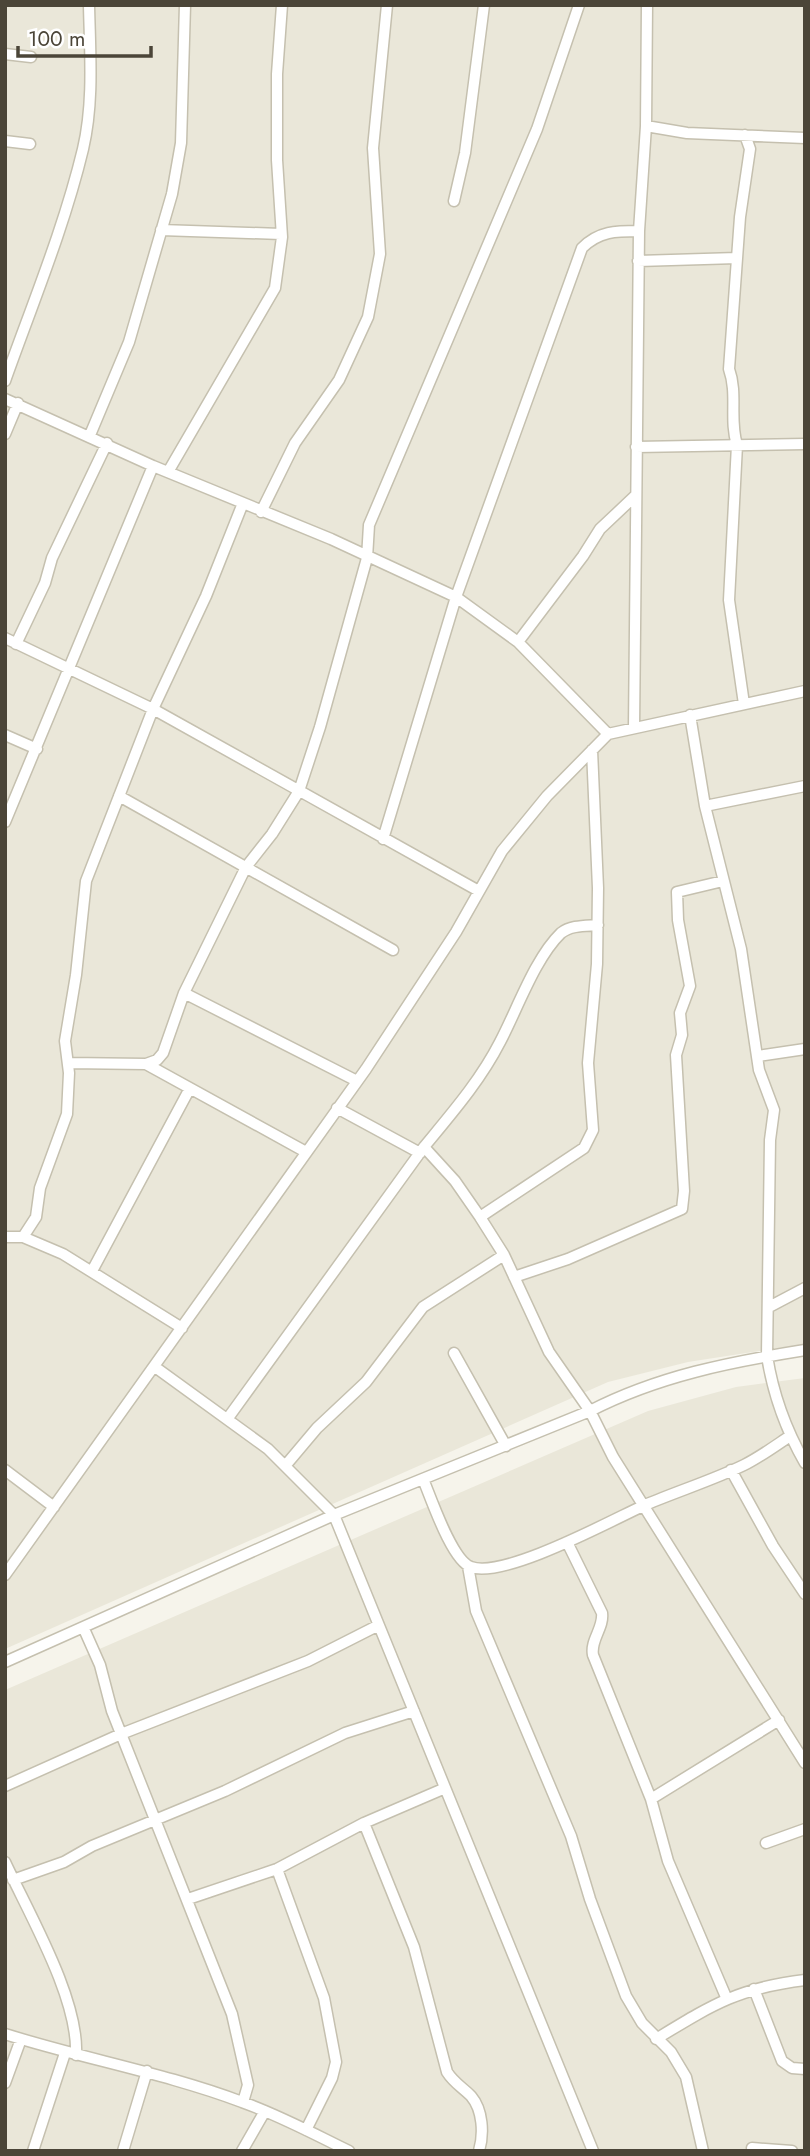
<svg xmlns="http://www.w3.org/2000/svg" width="810" height="2156" font-family="Jost,sans-serif">
<style>
.residential{fill:#eae7d9}
.lines{fill:none;stroke-linecap:round;stroke-linejoin:round}
.street-casing{stroke:#c5c0af;stroke-width:13}
.street{stroke:#fff;stroke-width:10}
</style>
<rect width="100%" height="100%" fill="#f6f4eb"/>
<path class="residential" d="M5,5H805V1344L688,1362L608,1382L5,1649Z
M805,1378V2151H5V1690L648,1411L736,1387Z"/>
<g class="lines">
<g class="street-casing">
<path id="street" d="M5,54L31,57
M646,126L687,133L805,138
M5,141L30,144
M454,201L465,153L484,5
M161,230L281,234
M638,261L737,258
M5,381C32,305 64,228 83,149C94,102 90,53 89,5
M5,399L153,466L331,539L456,597L518,642L608,734L805,691
M5,434L18,403
M90,435L129,342L172,194L181,143L185,5
M636,447L805,444
M168,472L275,288L282,237L277,160V74L282,5
M261,512L295,443L339,380L368,317L380,254L373,148L387,5
M5,638L153,709L477,890
M518,642L583,556L600,529L635,496
M16,644L45,583L52,558L107,443
M744,704L729,600L737,445C729,420 738,394 729,369L740,217L750,149L745,135
M690,715L705,806L741,949L759,1070L774,1110L770,1140L767,1356C773,1394 786,1430 805,1463
M634,728L639,231L646,126L647,5
M5,735L37,749
M592,750L598,888L597,964L588,1063L593,1130L584,1148L480,1217L504,1255L549,1352L590,1411L613,1457L805,1763
M119,796L393,950
M705,806L805,786
M5,822L153,466
M383,839L456,597L582,248C599,231 616,231 639,231
M184,993L357,1081
M758,1056L805,1049
M68,1063L146,1064L157,1060L163,1053L184,993L246,867L272,834L299,791L320,727L367,558L369,525L537,129L579,5
M146,1064L306,1152
M337,1108L420,1153
M424,1147C452,1113 480,1081 500,1042C517,1010 535,958 561,933C571,925 586,926 598,925
M5,1237H23L63,1254L182,1328
M23,1237L36,1217L40,1188L67,1114L69,1073L65,1041L76,975L86,881L153,709L206,596L243,503
M92,1271L189,1090
M514,1277L568,1259L682,1209L684,1191L676,1055L682,1035L680,1013L690,986L678,920L677,892L723,881
M769,1307L805,1288
M454,1353L506,1446
M155,1367L268,1449L334,1515L593,2151
M228,1418L424,1147L455,1181L480,1217
M285,1466L317,1428L366,1382L423,1307L504,1255
M5,1470L54,1507
M731,1470L773,1546L805,1594
M423,1479C431,1498 452,1561 471,1567C504,1579 612,1520 645,1505C678,1491 713,1480 744,1465C760,1457 775,1446 790,1436
M567,1542L602,1613C604,1628 590,1640 593,1655L651,1799L668,1861L726,1997
M468,1566L476,1611L571,1836L590,1899L626,1996L642,2023L671,2052L686,2077L703,2151
M5,1575L366,1069L456,932L502,851L547,796L608,734
M84,1629L100,1665L112,1711L232,2014L248,2085L243,2102
M5,1662L334,1515L590,1411C658,1376 730,1362 805,1350
M5,1786L121,1734L308,1661L377,1626
M651,1799L779,1720
M364,1823L414,1947L447,2072C454,2083 462,2087 471,2096C483,2110 484,2134 479,2151
M766,1843L805,1829
M5,1862C29,1914 79,1999 76,2055
M277,1869L324,1998L336,2062L332,2078L306,2130
M13,1880L64,1862L92,1846L225,1791L345,1733L414,1711
M188,1899L277,1869L364,1823L443,1789
M754,1989L782,2061L792,2068L805,2069
M5,2034C84,2059 165,2073 242,2102C279,2115 314,2134 349,2151
M656,2039C712,2005 738,1988 805,1980
M5,2083L21,2039
M752,2148L792,2151
M33,2151L65,2053
M123,2151L147,2071
M242,2151L265,2111"/>
</g>
<use href="#street" class="street"/>
</g>
<rect width="810" height="2156" fill="none" stroke="#4b4538" stroke-width="14"/>
<path d="M18 46v10h133v-10" fill="none" stroke="#4b4538" stroke-width="3.5"/>
<text x="28" y="46" font-size="21" fill="#4b4538" stroke="#ffffff" stroke-width="5" paint-order="stroke">100 m</text>
</svg>
